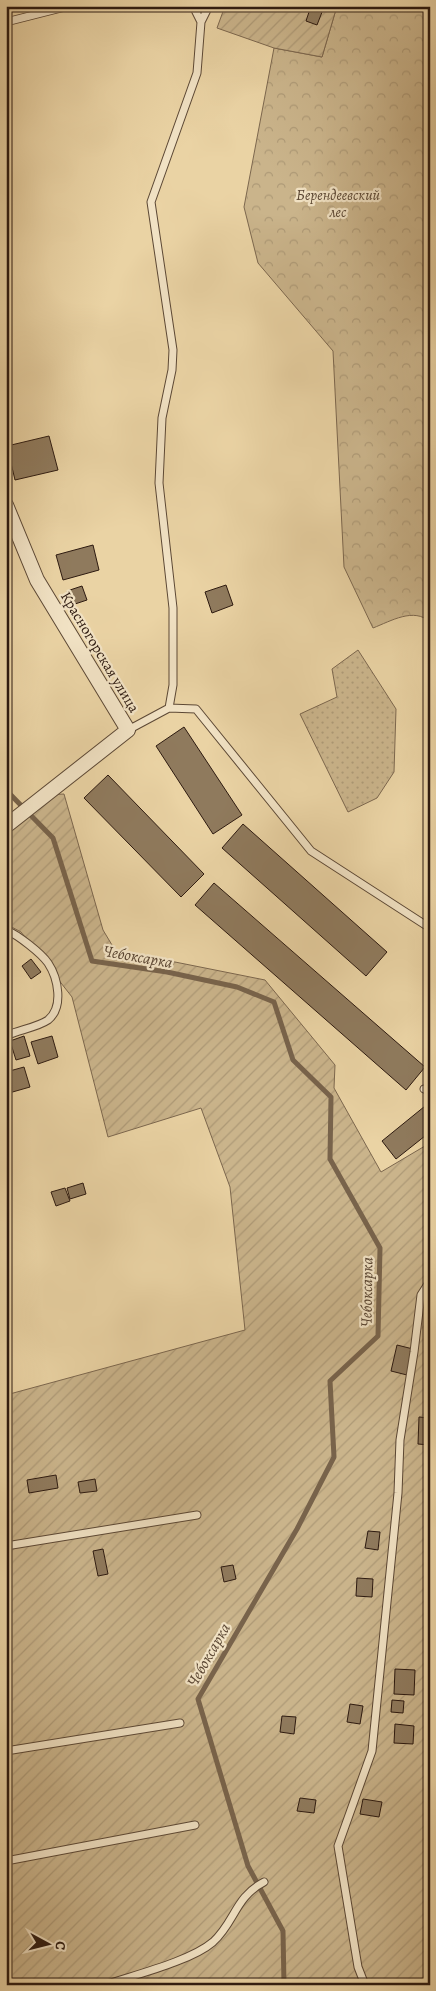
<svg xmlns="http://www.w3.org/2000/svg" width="436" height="1991" font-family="Alegreya,serif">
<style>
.grass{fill:url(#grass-dots);stroke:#7c674e}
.forest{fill:url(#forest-crowns);stroke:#7c674e}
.garden{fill:url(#garden-furrows);stroke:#7c674e}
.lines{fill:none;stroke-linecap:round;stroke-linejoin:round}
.stream{stroke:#78634b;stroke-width:5}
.building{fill:#8f7a5d;stroke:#2d1a10}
.lane-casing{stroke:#5c4835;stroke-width:9}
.street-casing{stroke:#5c4835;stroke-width:16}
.lane{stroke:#f1e2c4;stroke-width:7}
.street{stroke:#f1e2c4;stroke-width:14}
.labels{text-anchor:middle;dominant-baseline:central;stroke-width:4.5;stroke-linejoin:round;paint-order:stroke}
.park-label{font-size:15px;font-style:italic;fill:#5c4835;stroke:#f1e2c4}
.street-label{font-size:15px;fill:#2d1a10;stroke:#f1e2c4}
.water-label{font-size:16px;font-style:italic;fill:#594532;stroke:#f1e2c4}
</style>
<defs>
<pattern id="grass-dots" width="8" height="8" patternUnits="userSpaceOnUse" patternTransform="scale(1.25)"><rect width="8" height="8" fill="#cab48b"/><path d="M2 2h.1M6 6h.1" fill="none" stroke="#ae9a77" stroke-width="1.8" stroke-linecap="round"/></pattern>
<pattern id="forest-crowns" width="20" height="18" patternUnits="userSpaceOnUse" patternTransform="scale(1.25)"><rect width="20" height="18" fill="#cab48b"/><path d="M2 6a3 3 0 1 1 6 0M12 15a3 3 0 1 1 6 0" fill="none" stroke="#ae9a77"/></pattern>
<pattern id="garden-furrows" width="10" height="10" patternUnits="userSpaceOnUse" patternTransform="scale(1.25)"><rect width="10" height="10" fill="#cab48b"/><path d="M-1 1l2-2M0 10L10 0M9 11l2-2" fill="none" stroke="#ae9a77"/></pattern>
</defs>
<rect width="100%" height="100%" fill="#ead3a4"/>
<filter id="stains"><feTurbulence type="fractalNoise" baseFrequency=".004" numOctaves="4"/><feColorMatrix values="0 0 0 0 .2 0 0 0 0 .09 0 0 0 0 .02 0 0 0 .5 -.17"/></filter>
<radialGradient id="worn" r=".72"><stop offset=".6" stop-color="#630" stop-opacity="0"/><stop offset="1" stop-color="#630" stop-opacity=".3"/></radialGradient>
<path class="grass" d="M358,650L396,709L394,772L377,798L348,812L300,714L337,697L332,669Z"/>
<path class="forest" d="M337,6H430V622C414,607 391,621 373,628L344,567L333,351L258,263L244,207L274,48L322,57Z"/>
<path class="garden" d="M225,6H337L322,57L274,48L217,28Z
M64,794L103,930L115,950L265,980L335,1065L334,1088L381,1172L430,1143V1985H6V1395L245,1330L230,1187L201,1108L108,1137L72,997L21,932L6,924V826L46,795Z"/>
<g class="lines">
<path class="stream" d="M6,790L53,838L92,961L167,972L237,987L274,1002L293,1060L331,1097L330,1159L380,1248L378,1336L330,1381L334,1457L297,1529L198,1699L248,1866L283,1931L284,1985"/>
</g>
<path class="building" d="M311,6L324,7L317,25L306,21Z
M49,436L58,470L15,480L7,446Z
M93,545L99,570L63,580L56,555Z
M226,585L233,605L212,613L205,592Z
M82,586L87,600L72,605L67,591Z
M184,727L242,815L213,834L156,746Z
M108,775L204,874L181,897L84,798Z
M243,824L387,952L366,976L222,848Z
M214,883L425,1067L406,1090L195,905Z
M31,959L41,972L31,979L22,966Z
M24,1036L30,1056L16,1060L10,1041Z
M52,1036L58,1057L38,1064L31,1042Z
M24,1067L30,1087L9,1093L6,1072Z
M430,1102V1132L396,1159L382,1141Z
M83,1183L86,1194L70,1199L67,1188Z
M65,1188L70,1201L56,1206L51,1192Z
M397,1345L413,1349L407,1375L391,1371Z
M419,1417L430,1418V1445L418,1444Z
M56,1475L58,1488L29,1493L27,1480Z
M95,1479L97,1491L80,1493L78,1482Z
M368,1531L380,1532L378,1550L365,1548Z
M103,1549L108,1574L98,1576L93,1551Z
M233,1565L236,1579L224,1582L221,1567Z
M357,1578L373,1579L372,1597L356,1596Z
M395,1669L415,1670L414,1695L394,1694Z
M392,1700L404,1701L403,1713L391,1712Z
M350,1704L363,1706L360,1724L347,1722Z
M282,1716L296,1717L294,1734L280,1732Z
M395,1724L414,1726L413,1744L394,1743Z
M300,1798L316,1800L314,1813L297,1811Z
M363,1799L382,1802L379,1817L360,1814Z"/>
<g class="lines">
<g class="lane-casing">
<path id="lane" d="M193,6L201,22
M6,22L69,6
M169,708L196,709L311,851L430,928
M128,730L169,708L173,685V608L159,483L162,418L172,370L173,350L151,202L197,73L201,22L209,6
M6,930C18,935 41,953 48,963C58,978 64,1007 48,1020C38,1027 19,1030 8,1035
M424,1089L430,1090
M6,1546L197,1515
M6,1751L180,1723
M6,1861L195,1825
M105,1985C134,1975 191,1961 213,1942C235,1922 235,1897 264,1882
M365,1985L358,1967L338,1846L372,1751L398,1493L400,1440L414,1352L421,1295L430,1281"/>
</g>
<g class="street-casing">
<path id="street" d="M6,505L37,580L128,730L6,826"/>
</g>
<use href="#lane" class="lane"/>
<use href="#street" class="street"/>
</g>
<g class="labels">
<g class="park-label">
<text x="338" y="195">Берендеевский<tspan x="338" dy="17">лес</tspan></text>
</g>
<g class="street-label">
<text transform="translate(100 652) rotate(59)">Красногорская улица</text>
</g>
<g class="water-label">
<text transform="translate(138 957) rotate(10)">Чебоксарка</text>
<text transform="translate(367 1292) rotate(-89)">Чебоксарка</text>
<text transform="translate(209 1655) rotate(-60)">Чебоксарка</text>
</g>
</g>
<rect width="436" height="1991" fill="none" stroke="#ead3a4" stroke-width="25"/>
<rect x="8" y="8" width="421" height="1976" fill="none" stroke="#2d1a10" stroke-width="2.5"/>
<rect x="12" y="12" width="411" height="1966" fill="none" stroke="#2d1a10"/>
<g transform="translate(48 1944) rotate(97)" stroke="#f1e2c4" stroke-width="4" paint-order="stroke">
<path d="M0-4L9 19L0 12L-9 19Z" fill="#2d1a10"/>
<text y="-8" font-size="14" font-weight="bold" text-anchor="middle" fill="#2d1a10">С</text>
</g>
<rect width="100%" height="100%" filter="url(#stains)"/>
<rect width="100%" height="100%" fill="url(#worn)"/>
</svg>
